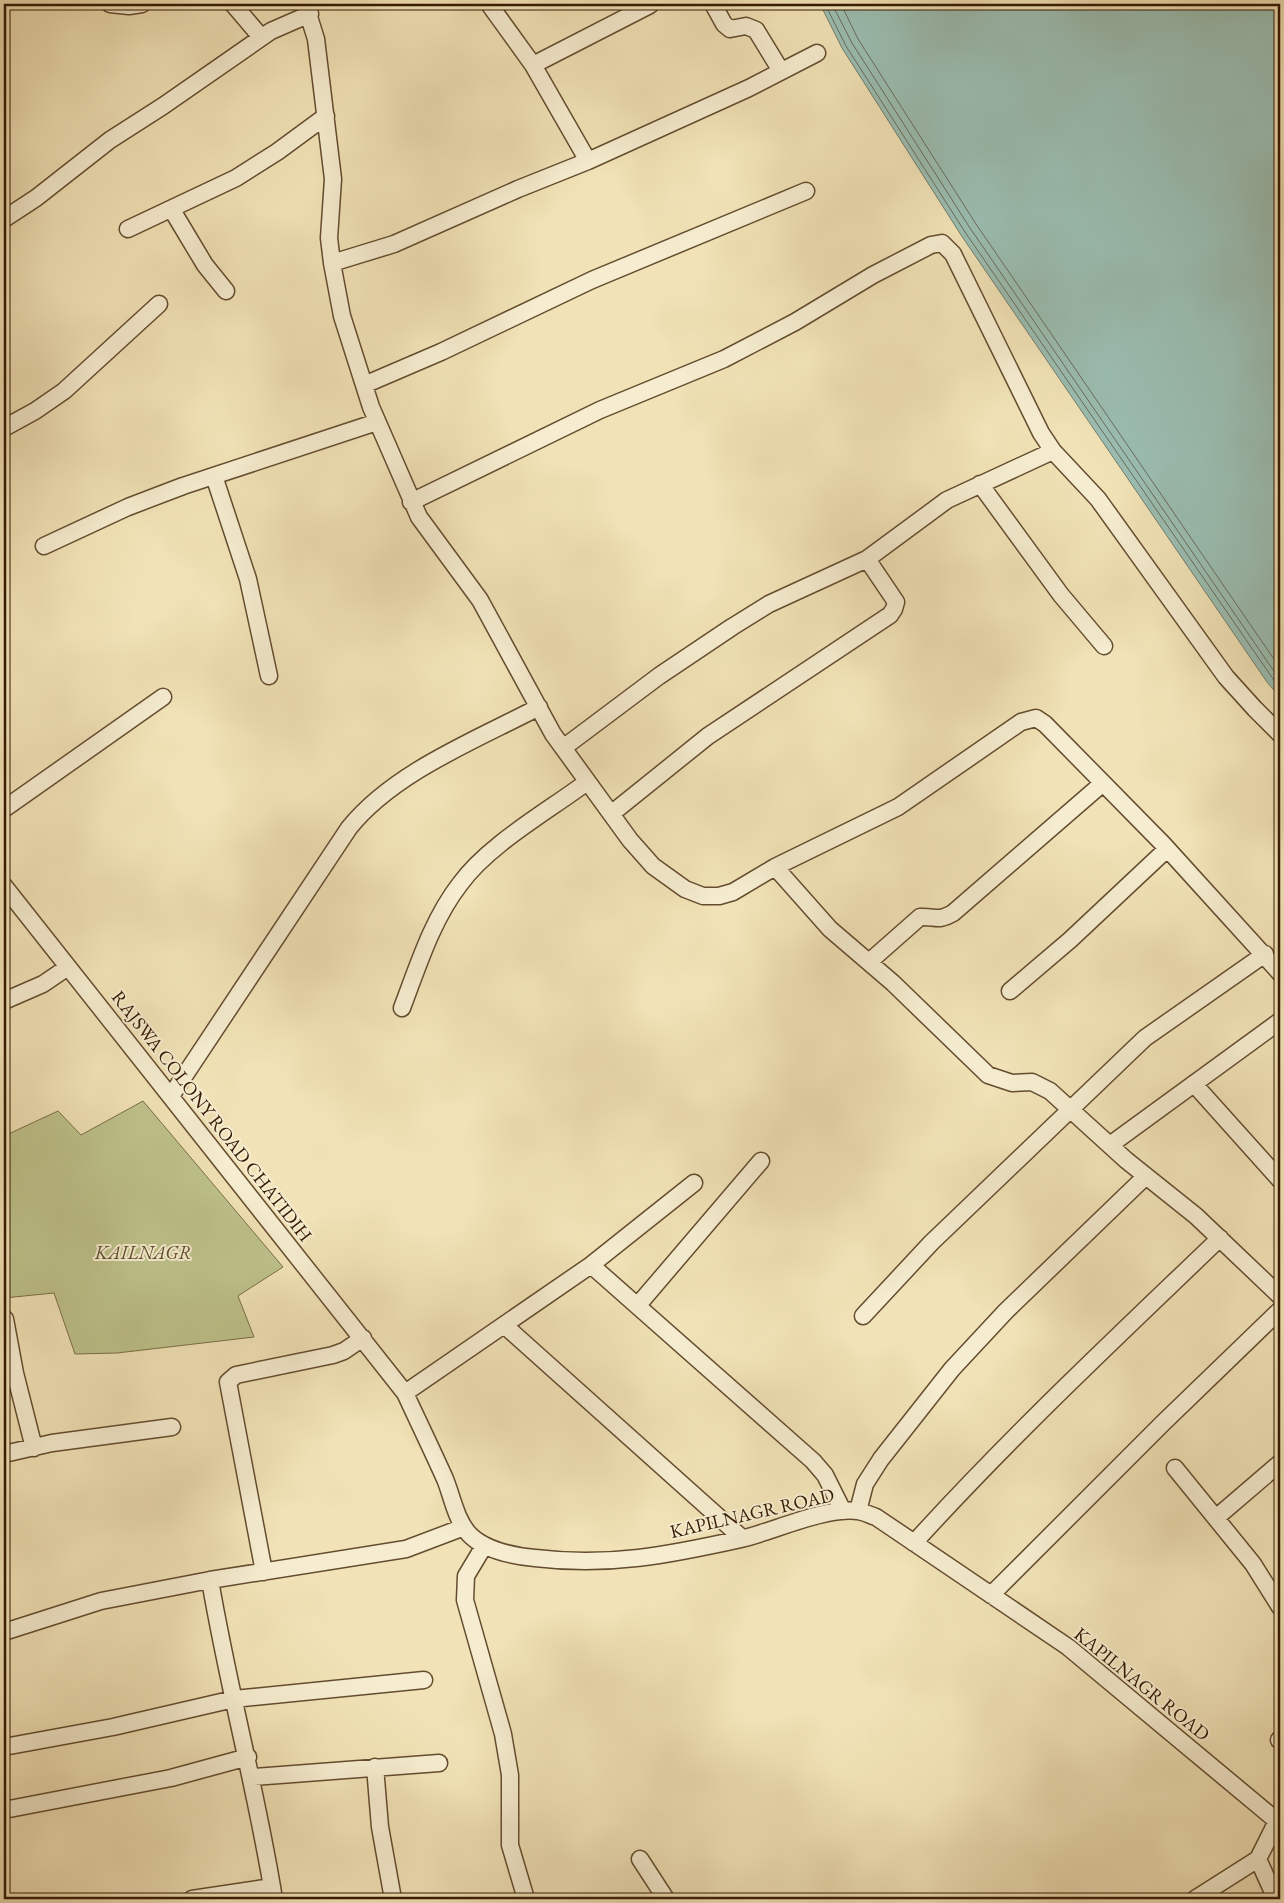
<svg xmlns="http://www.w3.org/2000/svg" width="1284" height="1903" font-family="'EB Garamond',serif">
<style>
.green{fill:#bec28b;stroke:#7a6e46}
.water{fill:#9bbeb2;stroke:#727c6c}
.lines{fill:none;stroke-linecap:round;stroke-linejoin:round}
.shore{stroke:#686c5a;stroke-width:1}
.minor-casing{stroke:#644c2f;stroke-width:19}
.minor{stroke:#f6edd0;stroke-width:16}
.labels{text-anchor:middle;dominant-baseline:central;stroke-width:4;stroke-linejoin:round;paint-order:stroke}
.street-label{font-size:19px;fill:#351902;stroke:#f6edd0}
.park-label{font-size:19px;font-style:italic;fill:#5e4c2b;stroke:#f6edd0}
</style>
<rect width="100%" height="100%" fill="#f1e3b7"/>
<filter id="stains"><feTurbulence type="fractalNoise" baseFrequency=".004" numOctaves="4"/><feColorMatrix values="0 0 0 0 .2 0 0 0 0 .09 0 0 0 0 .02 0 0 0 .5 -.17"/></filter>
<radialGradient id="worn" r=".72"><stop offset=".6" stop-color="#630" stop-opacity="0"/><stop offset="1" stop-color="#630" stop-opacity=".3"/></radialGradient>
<path class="green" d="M143,1101L283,1267L238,1296L254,1337L117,1353L75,1354L54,1293L4,1298V1136L58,1111L81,1135Z"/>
<path class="water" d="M820,4H1280V697L1267,682L961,235L842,48Z"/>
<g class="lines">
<path class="shore" d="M825,4L846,46L965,232L1280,689
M832,4L852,43L970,228L1280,680
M841,4L858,39L976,224L1280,668"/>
<g class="minor-casing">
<path id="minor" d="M110,4L129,6L142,4
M233,4L261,37
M305,4L316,39L333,179L329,238L332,263L342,316L371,407L419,517L480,600L553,734L630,840L653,866L685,889L703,896H719L733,892L775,867L898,807L1021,722L1036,718L1045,724L1163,844L1280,973
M489,4L533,65L588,161
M713,4L724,24L730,29L746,26L756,30L781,71
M533,65L650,5
M172,210L205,265L226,291
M4,219L36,198L110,140L163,106L271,31L310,14
M128,229L236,178L277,152L326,116
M332,263L394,244L518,189L588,161L749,88L817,53
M364,385L441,352L592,280L806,191
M4,428L35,411L64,391L159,304
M214,476L248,579L269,676
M980,484L1061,595L1104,646
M411,502L600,410L724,359L795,322L873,275L931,245L942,243L953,254L1041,433L1053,451L1098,499L1226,677L1255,709L1280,734
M44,546L128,507L183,486L377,422
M563,748L659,676L732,627L769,604L867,559L947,500L1053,451
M4,809L163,697
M611,814L708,736L890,615L894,609L896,602L867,559
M775,867L830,929L893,983L988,1075L1012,1083L1032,1082L1050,1091L1126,1160L1196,1216L1280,1296
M4,886L405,1393C418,1421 432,1450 445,1479C452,1496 456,1520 469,1534C484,1550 514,1556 535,1558C609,1567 669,1555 741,1539C775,1531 824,1507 858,1511C864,1512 870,1515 876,1517L1068,1647L1277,1821L1280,1820
M869,962L920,917C936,916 937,922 953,913L1103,783
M1010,991L1070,940L1167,849
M4,1001L43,984L68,967
M402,1008C418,966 432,920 460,884C488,845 548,811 587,782
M1194,1084L1280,1180
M171,1096L349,828C394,772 476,740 539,707
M1110,1145L1280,1021
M591,1265L813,1461L825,1475L843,1511
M638,1305L761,1161
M863,1316L931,1243L1145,1038L1265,954
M5,1319L15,1373L34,1448
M504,1325L742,1538
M405,1393L591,1265L694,1183
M4,1454L52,1443L172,1427
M1175,1468L1253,1564L1280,1607
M858,1511L865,1484L881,1459L952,1369L1006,1311L1146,1176
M1217,1517L1280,1463
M914,1543C1011,1436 1116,1338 1220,1238
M484,1546L466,1576L465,1600L503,1734L510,1775V1845L526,1899
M264,1572L228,1382L236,1375L333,1355L344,1351L363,1338
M210,1580C228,1687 257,1792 274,1899
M991,1595L1163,1423L1280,1310
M4,1632L101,1601L210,1580L406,1549L464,1527
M1279,1740L1280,1739
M4,1747L113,1727L234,1699L424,1680
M375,1767L380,1827L393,1899
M253,1777L439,1763
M4,1810L171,1778L248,1757
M640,1859L666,1899
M1258,1859L1276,1899
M192,1899L272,1887
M1195,1899L1258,1859L1277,1821"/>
</g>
<use href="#minor" class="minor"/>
</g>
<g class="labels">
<g class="street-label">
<text transform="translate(212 1116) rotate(52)">RAJSWA COLONY ROAD CHATIDIH</text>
<text transform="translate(752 1513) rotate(-13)">KAPILNAGR ROAD</text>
<text transform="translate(1142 1684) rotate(39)">KAPILNAGR ROAD</text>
</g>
<g class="park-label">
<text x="143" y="1252">KAILNAGR</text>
</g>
</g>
<rect width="1284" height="1903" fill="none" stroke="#f1e3b7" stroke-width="20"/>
<rect x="5" y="5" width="1274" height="1893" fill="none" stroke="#351902" stroke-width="2.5"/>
<rect x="10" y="10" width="1264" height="1883" fill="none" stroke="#351902"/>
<rect width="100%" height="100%" filter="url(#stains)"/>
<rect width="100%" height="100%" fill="url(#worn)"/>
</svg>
